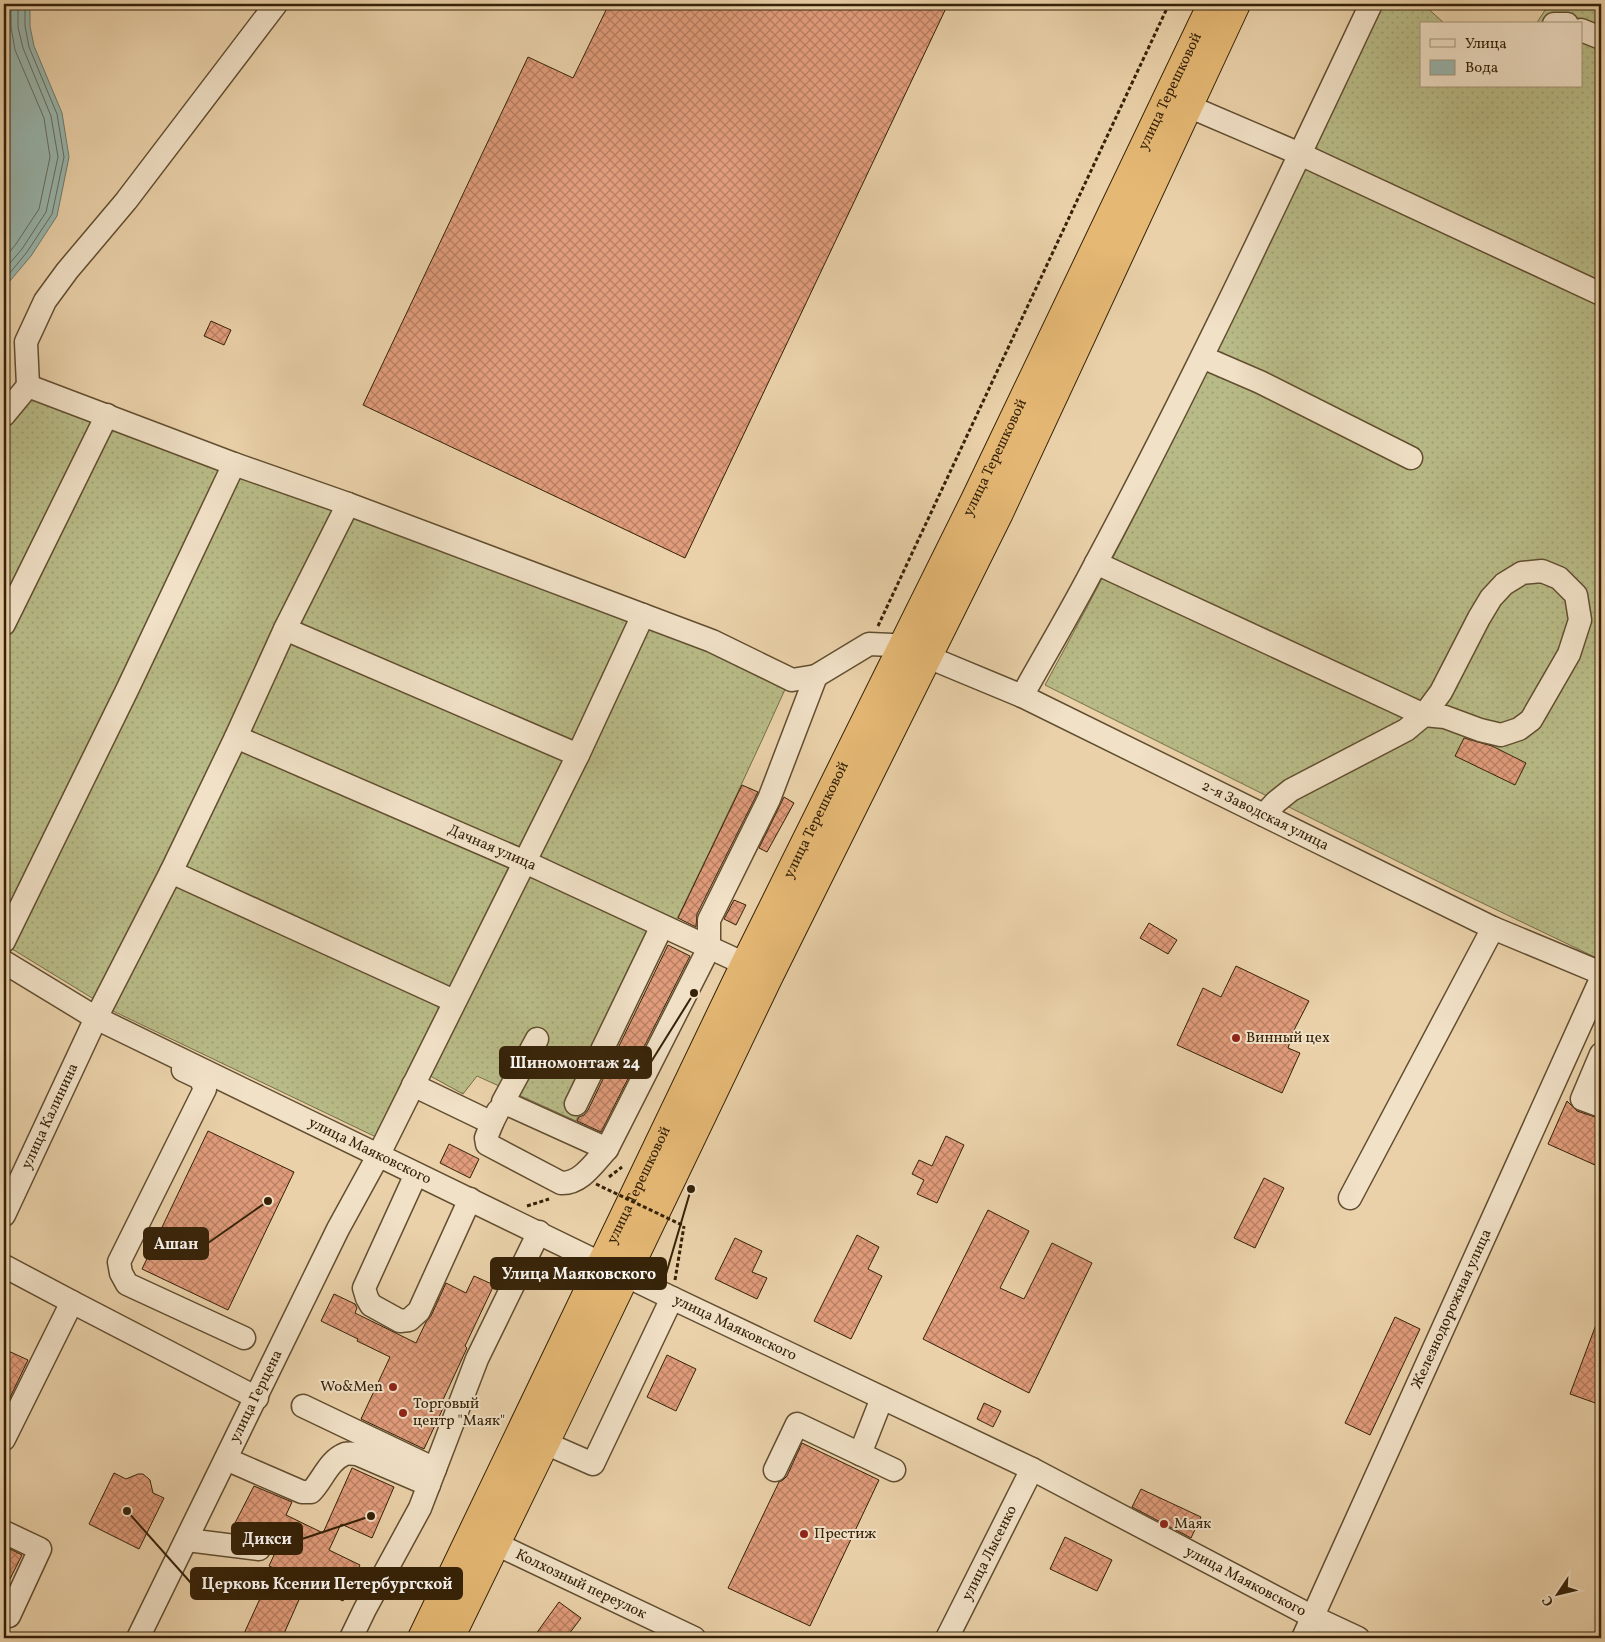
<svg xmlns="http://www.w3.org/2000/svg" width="1605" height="1642" font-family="Vollkorn,serif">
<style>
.garden{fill:url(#garden-dots);stroke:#766e48}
.water{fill:#98b6ae;stroke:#707b6c}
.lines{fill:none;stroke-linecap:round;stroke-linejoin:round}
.shore{stroke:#666c5b;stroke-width:1}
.building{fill:url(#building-cross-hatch);stroke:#352208}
.minor-casing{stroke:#624e30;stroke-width:25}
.highway-casing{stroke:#352208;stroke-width:30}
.path{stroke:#352208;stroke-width:3;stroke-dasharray:4 2.5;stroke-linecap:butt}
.minor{stroke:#f1e1c7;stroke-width:22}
.highway{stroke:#e5b874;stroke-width:28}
.path-bridge{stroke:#352208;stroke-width:3;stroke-dasharray:4 2.5;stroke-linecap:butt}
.poi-dot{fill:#8f2418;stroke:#f1e1c7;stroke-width:2}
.labels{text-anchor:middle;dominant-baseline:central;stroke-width:4;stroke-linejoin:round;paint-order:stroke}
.street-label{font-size:15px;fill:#352208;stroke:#f1e1c7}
.poi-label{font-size:15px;fill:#352208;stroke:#f1e1c7;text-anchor:start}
.leader{fill:none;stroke:#352208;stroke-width:2}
.callout-dot{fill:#352208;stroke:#f1e1c7;stroke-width:2}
.callout{fill:#352208;stroke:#352208;stroke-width:2}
.callout-label{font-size:16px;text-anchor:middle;font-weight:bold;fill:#fff}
</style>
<defs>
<pattern id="garden-dots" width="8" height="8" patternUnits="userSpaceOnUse" patternTransform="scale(1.25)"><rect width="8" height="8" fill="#b8bb87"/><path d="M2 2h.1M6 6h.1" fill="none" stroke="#9fa073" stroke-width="1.8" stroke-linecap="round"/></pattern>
<pattern id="building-cross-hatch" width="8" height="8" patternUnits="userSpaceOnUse" patternTransform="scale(1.25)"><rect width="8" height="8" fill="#e19c7b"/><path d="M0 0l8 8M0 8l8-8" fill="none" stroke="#b77f63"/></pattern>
</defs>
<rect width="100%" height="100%" fill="#ead1a9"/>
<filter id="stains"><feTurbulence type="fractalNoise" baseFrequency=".004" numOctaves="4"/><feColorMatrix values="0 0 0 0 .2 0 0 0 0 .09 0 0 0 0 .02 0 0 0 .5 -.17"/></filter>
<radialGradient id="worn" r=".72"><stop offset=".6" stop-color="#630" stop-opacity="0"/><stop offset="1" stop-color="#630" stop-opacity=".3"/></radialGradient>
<path class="garden" d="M1383,4H1423L1445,24H1421V86H1581V24H1536L1549,4H1601V960L1453,889L1045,685C1167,462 1275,233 1383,4Z
M28,396L678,636L787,685C721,832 649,977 576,1121L477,1076L463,1094L414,1067L376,1137L115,1012L4,944V427Z"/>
<path class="water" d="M4,4H30V26L34,46L62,113L69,157L57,216L31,256L4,288Z"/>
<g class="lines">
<path class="shore" d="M4,259L16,244L39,209L50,157L44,118L15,50L11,27V4
M4,270L22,249L46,212L58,157L51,116L23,48L18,27V4
M4,280L27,252L52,214L64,157L57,114L29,47L25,26V4"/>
</g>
<path class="building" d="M609,4H948L685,558L363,405L528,57L573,78Z
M211,321L231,330L224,345L204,336Z
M1464,738L1492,746L1526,763L1515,785L1455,756Z
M742,785L758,792L697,914L696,927L678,918Z
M784,797L794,803L767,852L759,848Z
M734,900L746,905L736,925L724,919Z
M1149,923L1177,940L1168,954L1140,938Z
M668,945L690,956L601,1132L577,1121L579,1117L584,1115L588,1110Z
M1236,966L1309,1001L1294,1030L1288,1048L1300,1053L1282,1093L1177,1045L1203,988L1221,997Z
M1567,1101L1577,1111L1601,1119V1150L1595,1165L1548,1144Z
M208,1131L294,1172L228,1310L142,1269Z
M946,1136L964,1145L937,1203L917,1194L924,1180L912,1174L919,1160L932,1166Z
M449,1144L479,1159L470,1178L440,1163Z
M1264,1178L1284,1188L1255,1248L1234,1238Z
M988,1210L1029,1231L1000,1288L1024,1299L1052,1243L1092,1263L1029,1393L923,1339Z
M857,1235L879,1247L868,1269L882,1276L851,1339L814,1321Z
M735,1238L762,1251L752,1272L767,1278L757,1299L715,1279Z
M474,1276L494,1285L465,1346L467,1348L442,1402L445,1404L424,1449L361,1419L390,1357L357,1341L358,1339L321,1321L334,1294L355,1304L357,1308L355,1313L416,1343L426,1322L431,1316L446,1283L466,1293Z
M1600,1314H1601V1405L1570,1394Z
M1395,1317L1420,1329L1370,1435L1345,1423Z
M4,1349L28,1360L4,1410Z
M667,1355L696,1369L676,1411L647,1397Z
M984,1403L1001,1411L993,1427L977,1419Z
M802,1443L879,1480L810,1626L728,1588L779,1482L783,1480L787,1476Z
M352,1468L394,1487L372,1538L341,1524L329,1550L360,1565L343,1601L306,1584L282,1638H242L274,1568L269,1566L279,1544L235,1523L254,1486L292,1502L286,1515L323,1533Z
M114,1473L126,1479L138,1474H143L150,1480L153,1493L164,1498L139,1549L89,1524Z
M1141,1489L1201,1517L1191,1538L1132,1507Z
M1065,1537L1112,1560L1097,1591L1050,1569Z
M4,1546L22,1555L4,1591Z
M559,1602L581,1618L566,1638H533Z"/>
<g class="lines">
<g class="minor-casing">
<g id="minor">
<path d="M1554,24H1567"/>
<path d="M1581,30L1601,38"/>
<path d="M1188,106L1300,154L1601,294"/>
<path d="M1202,357L1260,382L1411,458"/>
<path id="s1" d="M28,386L234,464L348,504L712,641L792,680L816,676L869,644L892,645L928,657L1022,696L1493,928L1601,973"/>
<path d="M28,386L26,342L45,301L67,271L126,201L276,4"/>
<path d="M4,415L28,386"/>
<path d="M1096,563L1424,715L1445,717L1480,730L1501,735L1519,729L1531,720L1569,654L1580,620L1576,595L1559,578L1542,571L1522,573L1504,584L1491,598L1479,618L1441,692L1424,715L1406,730L1291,790L1276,802L1264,815"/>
<path d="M4,624L107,415"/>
<path d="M285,629L578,755"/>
<path d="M1022,696C1047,651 1073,608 1096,563C1194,380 1282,192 1371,4"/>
<path id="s2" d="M236,737L525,862L745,964"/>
<path d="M171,872L454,1001"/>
<path d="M4,941L128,688L234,464"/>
<path id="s3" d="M4,962L96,1018L672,1298L1032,1469L1313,1617L1358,1638"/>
<path d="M537,1039L503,1102L607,1149L709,948V920L769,799L816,676"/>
<path d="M1601,1054L1582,1099L1601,1106"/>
<path d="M183,1070L200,1078L205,1089L119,1262L121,1273L127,1284L244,1338"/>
<path d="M413,1085L492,1123L498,1111"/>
<path d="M576,1104L662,926"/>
<path d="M492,1123L486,1138L487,1144L561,1183C581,1184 594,1163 607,1149"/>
<path d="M416,1174L364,1288L367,1298L371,1305L400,1321L409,1320L419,1311L470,1199"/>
<path d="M1350,1198L1493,928"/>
<path id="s4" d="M4,1215L96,1018L171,872L236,737L285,629L348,504"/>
<path d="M4,1266L72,1302L4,1439"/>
<path d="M72,1302L257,1398"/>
<path d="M303,1406L435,1469"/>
<path d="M545,1443L593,1464L672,1298"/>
<path d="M860,1454L882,1398"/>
<path d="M226,1459L302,1492H311C322,1481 329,1460 345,1454C349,1453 354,1454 357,1454L429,1485"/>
<path d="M775,1470L797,1424L894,1470"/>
<path d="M4,1532L40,1549L9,1616"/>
<path d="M187,1540L259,1549"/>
<path id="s5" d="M496,1544L694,1638"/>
<path id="s6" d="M138,1638L338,1229L378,1156L578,755L643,615"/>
<path d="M351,1638L365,1609L420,1508L477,1359L539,1232"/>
<path id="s7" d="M947,1638L1032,1469"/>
<path id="s8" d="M1303,1638L1601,979"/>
</g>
</g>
<g class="highway-casing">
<g id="highway">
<path id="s9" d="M422,1638L745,964L975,500L1212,4"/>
<path d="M450,1638L545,1443L769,976L999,513L1236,4"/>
</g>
</g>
<path class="path" d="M878,626L1169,4
M609,1177L622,1167
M527,1206L549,1199
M675,1280L684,1226"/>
<use href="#minor" class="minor"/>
<use href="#highway" class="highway"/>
<path class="path-bridge" d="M596,1184L684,1226"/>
</g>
<g class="poi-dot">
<circle cx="1236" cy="1038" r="5"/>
<circle cx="393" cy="1387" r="5"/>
<circle cx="403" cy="1413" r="5"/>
<circle cx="1164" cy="1524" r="5"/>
<circle cx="804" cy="1534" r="5"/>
</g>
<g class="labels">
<g class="street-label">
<text stroke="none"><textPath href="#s9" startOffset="1718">улица Терешковой</textPath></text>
<text stroke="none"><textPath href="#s9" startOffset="1312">улица Терешковой</textPath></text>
<text stroke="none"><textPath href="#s1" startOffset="1339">2-я Заводская улица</textPath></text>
<text stroke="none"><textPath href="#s9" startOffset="908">улица Терешковой</textPath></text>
<text stroke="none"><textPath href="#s2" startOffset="279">Дачная улица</textPath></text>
<text stroke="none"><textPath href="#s4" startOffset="109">улица Калинина</textPath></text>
<text stroke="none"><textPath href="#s3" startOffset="412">улица Маяковского</textPath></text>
<text stroke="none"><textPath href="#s9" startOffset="502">улица Терешковой</textPath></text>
<text stroke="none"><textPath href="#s8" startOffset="361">Железнодорожная улица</textPath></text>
<text stroke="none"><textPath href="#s3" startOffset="818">улица Маяковского</textPath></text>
<text stroke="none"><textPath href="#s6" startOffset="269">улица Герцена</textPath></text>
<text stroke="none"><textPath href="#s7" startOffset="95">улица Лысенко</textPath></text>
<text stroke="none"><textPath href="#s3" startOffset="1388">улица Маяковского</textPath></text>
<text stroke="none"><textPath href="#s5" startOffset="94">Колхозный переулок</textPath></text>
</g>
<g class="poi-label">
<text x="1246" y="1038">Винный цех</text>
<text x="383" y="1387" text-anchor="end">Wo&amp;Men</text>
<text x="413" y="1404">Торговый<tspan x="413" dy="17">центр "Маяк"</tspan></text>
<text x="1174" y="1524">Маяк</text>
<text x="814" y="1534">Престиж</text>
</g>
</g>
<path class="leader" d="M694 993L651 1062M268 1201L208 1243M691 1189L666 1274M371 1516L302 1539M127 1511L191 1583"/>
<g class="callout-dot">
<circle cx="694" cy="993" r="5"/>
<circle cx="268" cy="1201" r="5"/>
<circle cx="691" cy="1189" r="5"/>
<circle cx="371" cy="1516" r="5"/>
<circle cx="127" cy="1511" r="5"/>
</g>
<g class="callout">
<rect x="500" y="1047" width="151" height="31" rx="5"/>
<rect x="144" y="1228" width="64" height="31" rx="5"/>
<rect x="491" y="1258" width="175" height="31" rx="5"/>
<rect x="232" y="1523" width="70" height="31" rx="5"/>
<rect x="191" y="1568" width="271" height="31" rx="5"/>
</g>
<g class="callout-label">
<text x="575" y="1068">Шиномонтаж 24</text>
<text x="176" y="1249">Ашан</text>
<text x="579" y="1279">Улица Маяковского</text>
<text x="267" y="1544">Дикси</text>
<text x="327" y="1589">Церковь Ксении Петербургской</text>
</g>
<rect width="1605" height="1642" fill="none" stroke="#ead1a9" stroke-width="20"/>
<rect x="5" y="5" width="1595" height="1632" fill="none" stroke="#352208" stroke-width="2.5"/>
<rect x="10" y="10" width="1585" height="1622" fill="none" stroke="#352208"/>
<rect x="1420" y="22" width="162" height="65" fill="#f1e1c7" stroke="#a6957b"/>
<rect x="1430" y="39" width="25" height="8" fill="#f1e1c7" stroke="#a6957b"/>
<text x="1465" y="48" font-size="15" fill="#352208">Улица</text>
<rect x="1430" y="60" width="25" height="15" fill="#98b6ae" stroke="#a6957b"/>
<text x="1465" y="72" font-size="15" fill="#352208">Вода</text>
<g transform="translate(1558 1594) rotate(235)" stroke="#f1e1c7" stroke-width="4" paint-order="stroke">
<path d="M0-4L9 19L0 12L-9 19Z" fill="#352208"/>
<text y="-8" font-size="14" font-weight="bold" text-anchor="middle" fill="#352208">С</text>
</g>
<rect width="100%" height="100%" filter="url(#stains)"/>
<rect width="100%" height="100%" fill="url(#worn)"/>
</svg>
